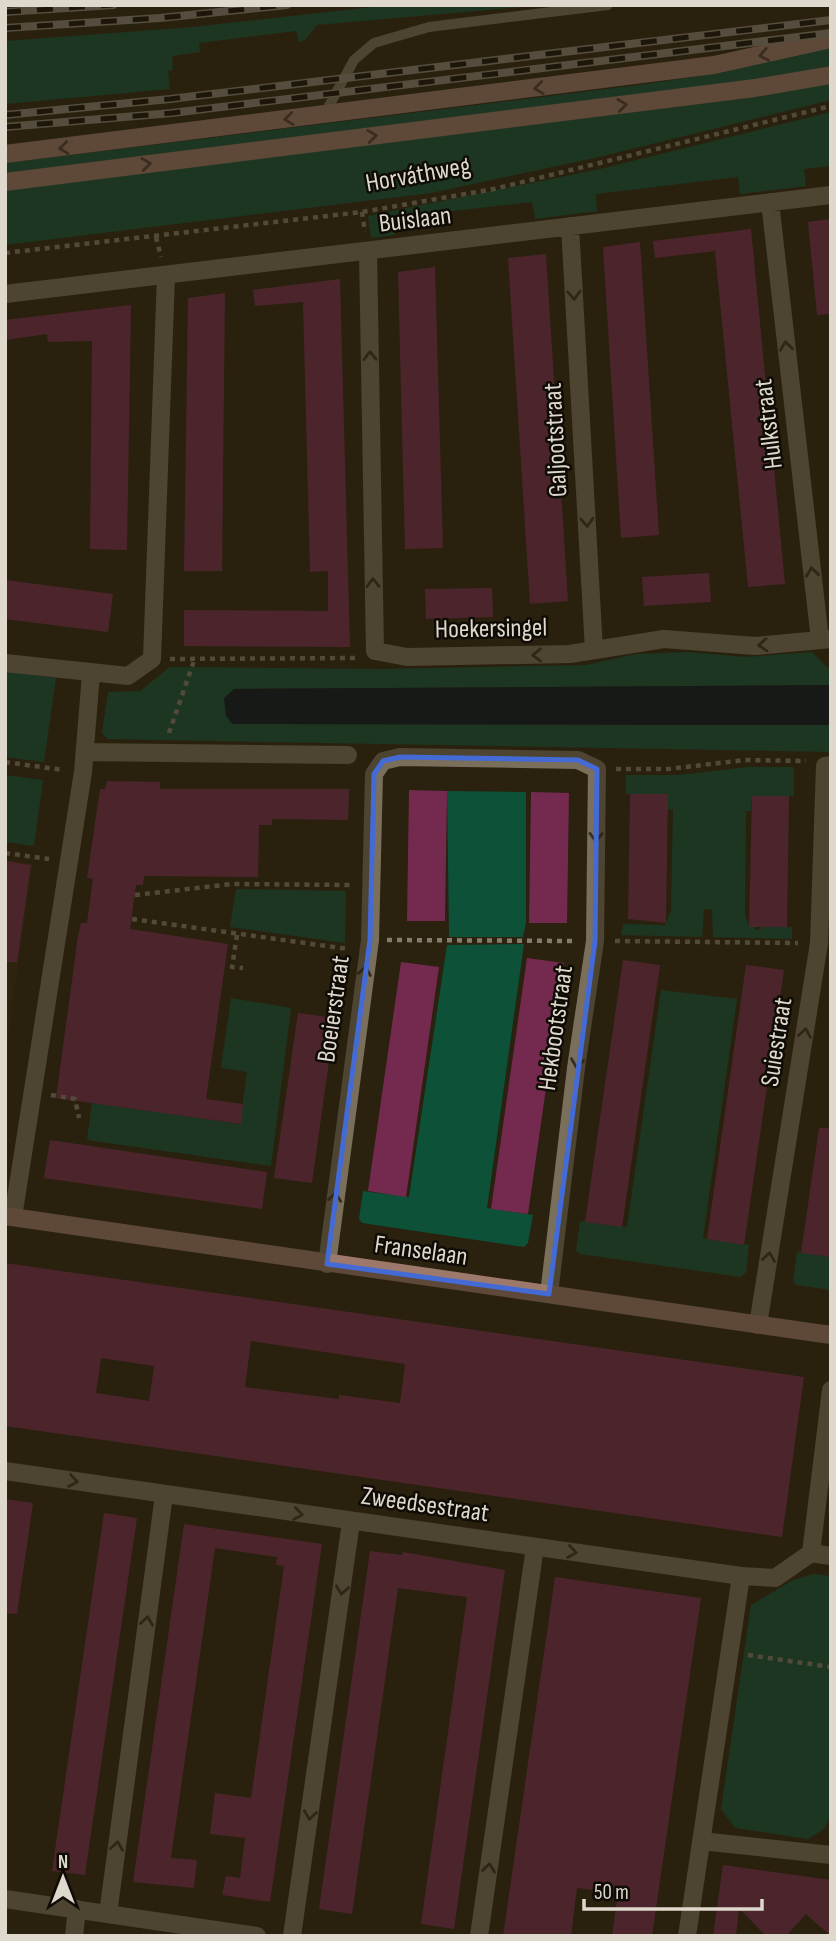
<svg xmlns="http://www.w3.org/2000/svg" width="836" height="1941" font-family="'Sofia Sans Condensed',sans-serif">
<style>
.built{fill:#34280f}
.green{fill:#0c5138}
.water{fill:#001121}
.building{fill:#742a4f;fill-rule:evenodd}
.lines{fill:none;stroke-linecap:round;stroke-linejoin:round}
.path{stroke:#847c6e;stroke-width:4.5;stroke-dasharray:5 5;stroke-linecap:butt}
.lane{stroke:#796f5b;stroke-width:10}
.street{stroke:#796f5b;stroke-width:18}
.secondary{stroke:#9d796b;stroke-width:18}
.rail-casing{stroke:#8b8475;stroke-width:8}
.rail{stroke:#0f0b05;stroke-width:5;stroke-dasharray:16;stroke-linecap:butt}
.oneway{stroke:#4f3c33}
.oneway2{stroke:#342e23}
.marked{fill:none;stroke:#446ad6;stroke-width:5;stroke-linejoin:round}
.labels{text-anchor:middle;dominant-baseline:central;stroke-width:5;stroke-linejoin:round;paint-order:stroke}
.street-label{font-size:26px;fill:#ded8cd;stroke:#0f0b05}
</style>
<rect width="100%" height="100%" fill="#2a210f"/>
<path class="built" d="M5,860L32,864L5,1058Z"/>
<path class="green" d="M391,5H544L317,25L305,40L299,42L296,31L199,43L200,52L172,56L173,70L168,71L170,89L5,104V41L194,27Z
M831,46V66L753,80L5,173V163L631,86L715,74Z
M831,83V100L599,157L431,193L5,245V190L756,97Z
M831,112V166L804,169L806,186L740,194L738,177L596,194L597,211L535,219L532,202L393,218L395,235L371,238L368,216L600,169Z
M687,652L746,657L812,652L831,671V685L234,689L229,721L233,724L831,725V752L108,739L102,733L108,692L140,691L170,667L384,669L586,665L636,654Z
M5,671L56,678L44,762L5,757Z
M748,767H794V796H752L751,811H746L745,916L749,926L755,927V930H759L760,927H792V939L713,937L712,910L704,909L702,937L621,935L623,924L665,925L671,911L673,810L667,809V795L626,794V775H678Z
M5,775L43,780L34,846L5,842Z
M447,791L526,792V923L523,937H449Z
M236,889L346,891L345,943L230,927Z
M524,944L487,1208L533,1215L528,1243L524,1247L362,1223L359,1219L363,1191L409,1197L447,945Z
M661,990L737,999L703,1238L749,1245L746,1272L741,1277L580,1254L576,1251L580,1221L627,1227Z
M231,998L291,1008L271,1166L87,1140L92,1103L240,1124L247,1072L221,1068Z
M797,1252L831,1257V1290L796,1285L793,1281Z
M813,1574L831,1576V1815L824,1829L808,1839L735,1828L721,1809L751,1605L793,1580Z"/>
<path class="water" d="M831,685V725L233,724L226,716L224,698L234,689Z"/>
<path class="building" d="M831,219V314L817,315L808,222Z
M751,229L785,584L748,587L715,251L655,258L653,241Z
M640,242L659,535L621,538L603,247Z
M546,254L568,601L530,604L508,258Z
M435,267L443,548L405,549L398,272Z
M340,279L350,647L184,646V610L328,611V571L310,572L303,302L255,306L253,290Z
M225,293L222,571H184L188,298Z
M131,305L127,550L90,549L92,341L48,342L47,334L5,340V320Z
M709,573L711,602L644,606L642,577Z
M5,580L113,594L108,632L5,619Z
M492,588L493,617L426,619L425,589Z
M107,781L160,782V789H349L348,820L272,819V825H259L258,877L144,876L143,885H136L130,929L228,944L206,1099L243,1104L241,1124L56,1098L78,936L81,923H87L93,879L87,878L100,789H105Z
M409,790L447,791L445,921H407Z
M531,792L569,793L567,923H529Z
M630,794H668L666,923L628,919Z
M752,796H789L787,927H749Z
M5,861L31,865L17,962H5Z
M527,958L564,963L528,1214L491,1209Z
M623,960L660,965L622,1227L585,1222Z
M401,962L439,967L406,1197L368,1191Z
M746,965L784,970L744,1245L707,1239Z
M298,1013L335,1018L312,1183L274,1178Z
M819,1128H831V1257L801,1253Z
M50,1140L267,1172L262,1209L44,1178Z
M5,1263L804,1377L782,1537L5,1426ZM251,1341L405,1364L400,1403L339,1395V1399L245,1387ZM101,1358L154,1366L149,1401L96,1393Z
M5,1499L33,1503L17,1614L5,1613Z
M104,1513L137,1518L85,1875L52,1871Z
M184,1524L322,1544L270,1902L222,1895L226,1876L240,1878L245,1838L210,1834L215,1793L251,1798L284,1566L276,1565L277,1557L215,1548L171,1858L197,1860L194,1888L133,1882Z
M370,1551L402,1555L403,1552L505,1570L454,1929L421,1924L467,1597L398,1588L352,1914L319,1909Z
M555,1577L701,1598L652,1936H612L618,1893L577,1888L571,1936H503Z
M723,1865L831,1880V1936L806,1914L786,1936H766L739,1908L736,1936H713Z"/>
<g class="lines">
<path class="path" d="M362,212L365,232
M156,237L161,257
M5,253L362,212L494,189L831,106
M170,659L357,658
M169,733L195,658
M5,762L63,770
M616,769H668L745,760L806,761
M5,853L49,859
M135,895L232,884L353,885
M132,919L348,949
M237,935L232,967L243,968
M387,940L574,941
M615,941L798,943
M51,1095L75,1099L79,1118
M748,1655L831,1667"/>
<path class="lane" d="M324,115L354,60L374,43L429,27L608,5"/>
<path class="street" d="M770,202L820,640
M570,226L594,650
M368,252L375,651L407,657L570,654L664,639L755,646L831,639
M5,294L831,195
M5,663L128,676L152,659L166,276
M85,752L348,755
M13,1217L83,772L91,674
M327,1264L370,940L374,774L383,761L400,757L578,760L597,769L595,941L576,1068L549,1294
M758,1325L819,943L825,766L831,765
M5,1471L741,1576L775,1578L811,1553L831,1556
M811,1553L831,1390
M701,1841L831,1855
M5,1899L257,1936
M108,1914L164,1495
M74,1936L77,1909
M292,1936L351,1522
M479,1936L535,1547
M687,1936L741,1576"/>
<path class="secondary" d="M5,154L714,65L831,39
M5,182L755,88L831,75
M5,1216L831,1335"/>
<g class="rail-casing">
<path id="rail" d="M5,12L113,5
M5,28L160,18L287,5
M5,115L170,99L831,20
M5,127L172,113L831,33"/>
</g>
<use href="#rail" class="rail"/>
</g>
<defs><path id="oneway-chevron" d="M-2-3.5L2.5 0L-2 3.5" fill="none" stroke-width="1.6" stroke-linecap="round" stroke-linejoin="round" transform="scale(1.75)"/></defs>
<g class="oneway">
<use href="#oneway-chevron" transform="translate(764 55) rotate(169)"/>
<use href="#oneway-chevron" transform="translate(539 88) rotate(173)"/>
<use href="#oneway-chevron" transform="translate(622 105) rotate(-7)"/>
<use href="#oneway-chevron" transform="translate(289 119) rotate(173)"/>
<use href="#oneway-chevron" transform="translate(372 136) rotate(-7)"/>
<use href="#oneway-chevron" transform="translate(64 148) rotate(173)"/>
<use href="#oneway-chevron" transform="translate(146 164) rotate(-7)"/>
</g>
<g class="oneway2">
<use href="#oneway-chevron" transform="translate(574 295) rotate(87)"/>
<use href="#oneway-chevron" transform="translate(786 346) rotate(-97)"/>
<use href="#oneway-chevron" transform="translate(370 356) rotate(-91)"/>
<use href="#oneway-chevron" transform="translate(587 522) rotate(87)"/>
<use href="#oneway-chevron" transform="translate(812 572) rotate(-97)"/>
<use href="#oneway-chevron" transform="translate(373 583) rotate(-91)"/>
<use href="#oneway-chevron" transform="translate(763 645) rotate(176)"/>
<use href="#oneway-chevron" transform="translate(537 655) rotate(179)"/>
<use href="#oneway-chevron" transform="translate(596 837) rotate(91)"/>
<use href="#oneway-chevron" transform="translate(365 971) rotate(-80)"/>
<use href="#oneway-chevron" transform="translate(805 1033) rotate(-81)"/>
<use href="#oneway-chevron" transform="translate(577 1063) rotate(98)"/>
<use href="#oneway-chevron" transform="translate(335 1197) rotate(-83)"/>
<use href="#oneway-chevron" transform="translate(769 1257) rotate(-81)"/>
<use href="#oneway-chevron" transform="translate(73 1481) rotate(9)"/>
<use href="#oneway-chevron" transform="translate(298 1514) rotate(8)"/>
<use href="#oneway-chevron" transform="translate(572 1552) rotate(8)"/>
<use href="#oneway-chevron" transform="translate(342 1590) rotate(98)"/>
<use href="#oneway-chevron" transform="translate(147 1621) rotate(-82)"/>
<use href="#oneway-chevron" transform="translate(310 1815) rotate(98)"/>
<use href="#oneway-chevron" transform="translate(117 1846) rotate(-82)"/>
<use href="#oneway-chevron" transform="translate(489 1868) rotate(-82)"/>
</g>
<path d="M0 0H836V1941H0ZM400,757L578,760L597,769L595,941L549,1294L327,1264L370,940L374,774L383,761Z" fill="#2a210f" fill-opacity=".55" fill-rule="evenodd"/>
<path class="marked" d="M400,757L578,760L597,769L595,941L549,1294L327,1264L370,940L374,774L383,761Z"/>
<g class="labels">
<g class="street-label">
<text transform="translate(418 175) rotate(-10)">Horváthweg</text>
<text transform="translate(415 220) rotate(-7)">Buislaan</text>
<text transform="translate(769 424) rotate(-97)">Hulkstraat</text>
<text transform="translate(556 440) rotate(-93)">Galjootstraat</text>
<text transform="translate(491 629) rotate(-1)">Hoekersingel</text>
<text transform="translate(334 1009) rotate(-82)">Boeierstraat</text>
<text transform="translate(556 1028) rotate(-82)">Hekbootstraat</text>
<text transform="translate(777 1042) rotate(-81)">Suiestraat</text>
<text transform="translate(421 1251) rotate(8)">Franselaan</text>
<text transform="translate(425 1505) rotate(8)">Zweedsestraat</text>
</g>
</g>
<rect width="836" height="1941" fill="none" stroke="#ded8cd" stroke-width="14"/>
<g transform="translate(63 1878)" stroke="#0f0b05" stroke-width="5" paint-order="stroke">
<path d="M0-5L12 26L0 18L-12 26Z" fill="#ded8cd"/>
<text y="-10" font-size="19" font-weight="bold" text-anchor="middle" fill="#ded8cd">N</text>
</g>
<path d="M584 1899v10h178v-10" fill="none" stroke="#ded8cd" stroke-width="3.5"/>
<text x="594" y="1899" font-size="21" fill="#ded8cd" stroke="#0f0b05" stroke-width="5" paint-order="stroke">50 m</text>
</svg>
